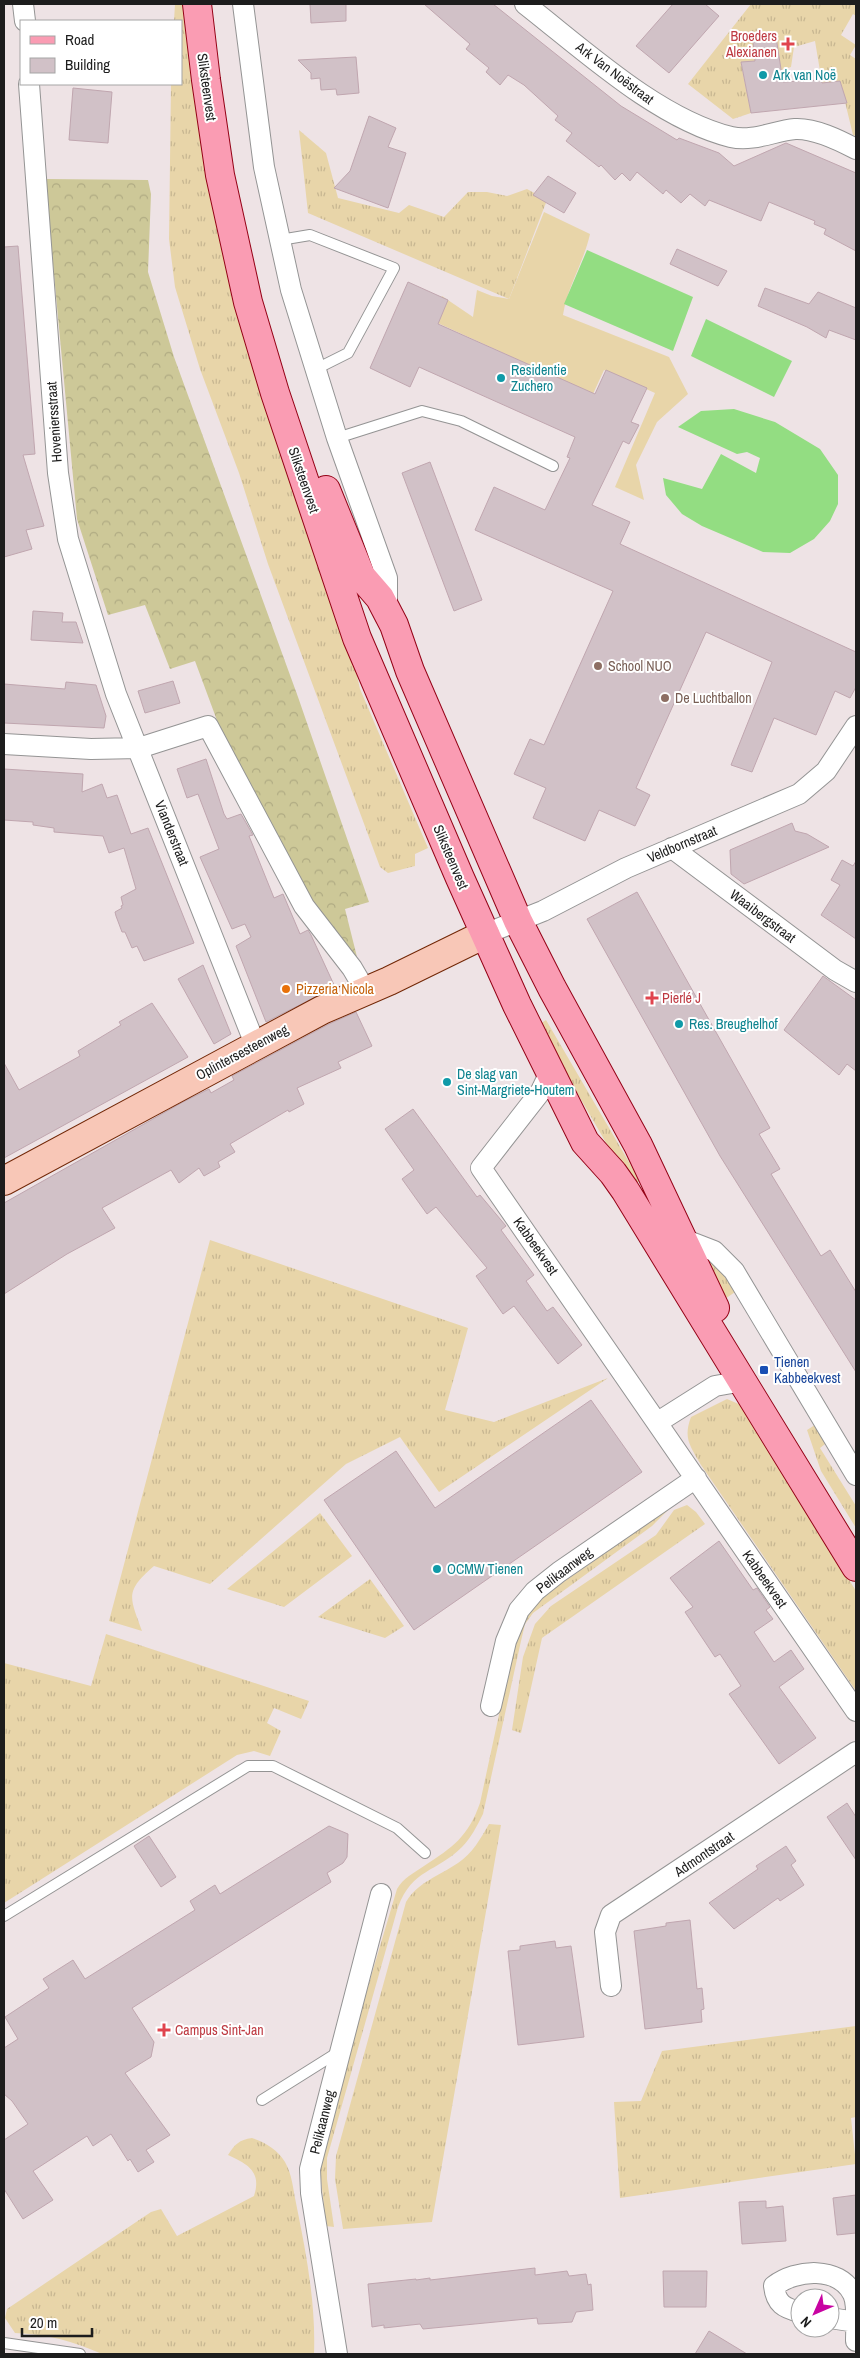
<svg xmlns="http://www.w3.org/2000/svg" width="860" height="2358" font-family="'Archivo Narrow',sans-serif">
<style>
.grass{fill:url(#grass-tufts)}
.forest{fill:url(#forest-crowns)}
.garden{fill:#e8d5a9}
.pitch{fill:#93dd82}
.building{fill:#d1c1c7;stroke:#c0a6af}
.lines{fill:none;stroke-linecap:round;stroke-linejoin:round}
.lane-casing{stroke:#949494;stroke-width:12}
.street-casing{stroke:#949494;stroke-width:22}
.secondary-casing{stroke:#722706;stroke-width:30}
.primary-casing{stroke:#940216;stroke-width:30}
.lane{stroke:#fff;stroke-width:10}
.street{stroke:#fff;stroke-width:20}
.secondary{stroke:#f8c7b7;stroke-width:28}
.primary{stroke:#fa9cb3;stroke-width:28}
.health-dot{fill:#e0444e;stroke:#fff;stroke-width:2}
.culture-dot{fill:#0f9aa8;stroke:#fff;stroke-width:2}
.education-dot{fill:#8d6e63;stroke:#fff;stroke-width:2}
.food-dot{fill:#e8710a;stroke:#fff;stroke-width:2}
.transit-dot{fill:#1a4fb4;stroke:#fff;stroke-width:2}
.labels{text-anchor:middle;dominant-baseline:central;stroke-width:4;stroke-linejoin:round;paint-order:stroke}
.health-label{font-size:14px;fill:#be3a42;stroke:#fff;text-anchor:start}
.street-label{font-size:14px;fill:#1d1d1d;stroke:#fff}
.culture-label{font-size:14px;fill:#0d838f;stroke:#fff;text-anchor:start}
.education-label{font-size:14px;fill:#785e54;stroke:#fff;text-anchor:start}
.food-label{font-size:14px;fill:#c56008;stroke:#fff;text-anchor:start}
.transit-label{font-size:14px;fill:#164399;stroke:#fff;text-anchor:start}
</style>
<defs>
<pattern id="grass-tufts" width="24" height="20" patternUnits="userSpaceOnUse" patternTransform="scale(1.25)"><rect width="24" height="20" fill="#e8d5a9"/><path d="M3 7l-1-3M5 7V3M7 7l1-3M15 17l-1-3M17 17v-4M19 17l1-3" fill="none" stroke="#c7b691"/></pattern>
<pattern id="forest-crowns" width="20" height="18" patternUnits="userSpaceOnUse" patternTransform="scale(1.25)"><rect width="20" height="18" fill="#cdc898"/><path d="M2 6a3 3 0 1 1 6 0M12 15a3 3 0 1 1 6 0" fill="none" stroke="#b0ab83"/></pattern>
</defs>
<rect width="100%" height="100%" fill="#eee3e5"/>
<path class="grass" d="M175,4H192L219,209L341,605L360,689L428,848L415,854V866L388,873L380,867L268,564L239,473L200,369L175,287L169,239L171,84H181V21H174Z
M751,4H856V16L853,14L841,35L856,45L850,55L856,59V136L853,135L840,81L822,83L815,41L794,47L791,67L781,70L776,37L753,42L755,61L741,63L751,113L733,119L688,84Z
M299,130L326,153L338,198L399,213L409,205L444,217L468,192H487L507,196L527,189L547,200L509,299L308,213Z
M546,1020L640,1181L631,1186L538,1025Z
M210,1240L468,1328L445,1410L494,1422L608,1378L439,1492L400,1437L346,1464L210,1584L154,1566C124,1592 130,1597 142,1631L109,1621Z
M700,1256L723,1270L738,1290L719,1303Z
M727,1399L741,1405L856,1591V1691L701,1465C690,1446 683,1438 691,1417Z
M818,1423L829,1441L820,1448L856,1506V1528L821,1471L807,1430Z
M687,1505L696,1512L705,1524L542,1638L521,1733L512,1730L523,1657L535,1624L551,1606L656,1535L674,1510Z
M666,1508L668,1510L652,1526L533,1613L525,1624L521,1641L483,1814C477,1826 471,1838 462,1847C436,1873 413,1868 398,1907L327,2158V2179L334,2227L326,2226L320,2169L340,2081L397,1889C403,1878 414,1873 424,1866C453,1847 468,1837 480,1803L517,1631L529,1609L549,1592L627,1538Z
M320,1513L352,1556L284,1607L227,1589Z
M370,1579L404,1626L385,1638L318,1617Z
M106,1634L309,1701L301,1719L274,1708L267,1723L281,1731L270,1756L254,1751L237,1755L4,1903V1663L91,1686Z
M489,1824L501,1825L432,2222L343,2229L335,2179L336,2156L406,1902C418,1882 439,1876 458,1863C472,1854 481,1838 489,1824Z
M856,2026V2117L851,2118L856,2164L620,2198L614,2102L641,2101L662,2051Z
M252,2138C265,2142 278,2150 285,2162C292,2174 293,2189 296,2203C306,2252 316,2304 314,2354H102C73,2341 47,2334 15,2333L5,2318L7,2309L151,2212L161,2209L177,2236L254,2196C262,2171 247,2164 228,2155C235,2144 239,2140 252,2138Z"/>
<path class="forest" d="M45,179L148,180L151,194L148,272L174,357L298,697L369,902L345,909L357,957L329,925L306,891L225,742L195,661L170,669L145,605L108,615L77,519Z"/>
<path class="garden" d="M544,212L590,234C584,262 567,287 563,315L669,357L688,394L657,422L636,465L644,500L615,487L655,393L604,370L593,394L431,320L442,296L473,317L477,290L492,296L509,299Z"/>
<path class="pitch" d="M587,250L693,297L673,351L564,304Z
M706,319L792,361L774,397L691,356Z
M734,409L775,422L820,449L838,475V504L830,521L814,539L790,553L763,552L702,526L682,514L666,495L663,478L702,489L721,454L756,473L760,458L747,452L737,454L678,427L701,411Z"/>
<path class="building" d="M310,4H346V21L311,23Z
M424,4H493L621,106L677,140L679,138L719,153L734,166L786,143L856,173V251L824,234L826,229L814,224L815,221L769,202L761,221L709,200L705,206L690,194L681,203L666,190L663,194L637,172L630,181L622,173L615,180L601,165L599,167L566,141L572,133L555,120L558,116L524,85L508,75L500,85L486,72L489,68L466,49L470,44Z
M673,4H705L719,16L669,73L636,46Z
M776,37L783,82L821,80L822,83L840,81L847,103L751,113L741,62L755,61L753,42Z
M356,57L359,93L337,95L336,89L321,90L320,78L311,79V73L298,60Z
M73,88L112,92L108,143L69,140Z
M369,116L396,128L388,147L406,153L388,208L334,188L350,171Z
M548,176L576,193L564,213L533,195Z
M18,246L35,454L23,455L44,526L26,530L32,549L4,557V247Z
M677,249L727,271L718,286L670,264Z
M408,282L448,300L438,324L595,394L606,370L647,388L631,422L639,425L629,444L623,441L592,505L630,522L620,544L856,652V687L850,698L835,691L816,735L774,718L752,772L731,765L772,662L706,632L636,788L650,795L635,826L599,810L585,841L533,818L546,788L514,774L530,739L544,745L613,591L475,530L494,487L545,510L570,458L567,457L575,437L419,367L410,387L370,368Z
M765,288L809,304L818,292L856,308V340L829,330L826,338L807,327L758,306Z
M430,462L482,600L454,611L402,473Z
M33,611L63,613L62,622H76L83,643L31,640Z
M173,681L180,703L145,713L138,691Z
M66,682L96,685L106,716L104,728L4,723V684L65,689Z
M206,759L224,814L227,819L241,814L253,835L249,836L274,898L283,894L300,934L308,930L311,935L335,987L266,1022L236,946L251,937L245,924L232,929L200,857L219,849L198,794L187,798L177,769Z
M4,769L83,774L82,792L102,784L107,798L117,795L131,834L148,828L194,943L144,961L137,946L132,948L125,932H122L116,916L115,912L122,908L121,906L123,905L121,897L136,889L124,848L109,853L103,836L54,832V828L33,825V822L4,820Z
M792,823L795,831L807,834L829,847L744,884L731,874L730,850Z
M842,860L853,866L856,861V939L821,915L840,885L831,880Z
M637,892L770,1128L759,1134L780,1169L771,1174L821,1256L830,1250L856,1292V1372L720,1156L587,919Z
M203,965L231,1034L214,1044L178,979Z
M823,976L856,1000V1071L847,1064L839,1075L784,1030Z
M152,1003L188,1057L4,1158V1063L19,1090L80,1056L78,1051L121,1025L119,1022Z
M356,1012L372,1046L338,1062L341,1068L297,1088L304,1104L289,1112L288,1110L230,1144L235,1152L218,1162L220,1167L204,1176L199,1168L179,1183L171,1170L102,1208L115,1228L67,1254L4,1294V1203L183,1102L209,1089L211,1093L234,1080L232,1076L329,1024Z
M413,1109L477,1197L480,1195L506,1226L501,1230L534,1275L526,1281L547,1311L553,1307L582,1345L558,1364L514,1306L503,1314L476,1276L487,1268L436,1207L427,1214L402,1179L414,1170L385,1129Z
M591,1400L642,1472L414,1630L324,1500L396,1451L435,1508Z
M719,1541L753,1590L757,1588L770,1607L766,1610L773,1619L754,1632L774,1662L791,1650L804,1669L779,1687L816,1738L779,1764L729,1694L741,1686L720,1654L715,1657L685,1612L693,1607L670,1578Z
M847,1803L856,1817V1860L827,1817Z
M329,1826L348,1834L347,1857L343,1863L327,1873L331,1882L132,2008L154,2042L151,2057L125,2073L170,2135L146,2150L154,2162L138,2172L130,2159L128,2161L111,2134L93,2146L87,2136L33,2171L53,2200L23,2219L4,2189V2140L28,2124L12,2101L4,2094V2048L18,2039L5,2017L49,1988L43,1979L73,1960L85,1979L195,1910L190,1901L215,1885L220,1894Z
M149,1836L176,1877L161,1887L134,1846Z
M786,1846L796,1861L791,1865L804,1885L780,1901L778,1898L734,1929L709,1903L758,1869L756,1866Z
M690,1920L697,1989L702,1988L704,2009L701,2010L702,2022L645,2029L634,1931L666,1926V1923Z
M555,1941L556,1948L571,1946L584,2037L518,2045L508,1951L520,1950V1946Z
M856,2195V2233L837,2235L833,2198Z
M766,2201V2208L783,2206L786,2241L742,2244L739,2202Z
M535,2268V2275L567,2271L569,2276L586,2274L588,2285L591,2284L593,2310L576,2312L572,2322L557,2323L538,2324L537,2318L423,2329L420,2324L384,2328V2325L372,2327L368,2284L416,2279V2280L430,2278V2280Z
M663,2271H707L706,2307H664Z
M709,2331L747,2354H695Z"/>
<g class="lines">
<g class="lane-casing">
<path id="lane" d="M280,240L310,235L394,268L348,353L314,370
M337,438L422,411L461,421L553,466
M4,1916L248,1766H273L397,1828L425,1853
M262,2100L340,2051
M4,2343L80,2354"/>
</g>
<g class="street-casing">
<path id="street" d="M23,4L25,21
M243,4L264,167L291,290L337,438L387,578V610
M525,4C584,50 658,119 731,137C753,142 774,131 795,129C815,128 839,140 856,149
M29,84L58,473L68,539L116,694L255,1044
M4,744L91,749L139,748L208,726L304,906L352,968L365,990
M672,848L835,970L856,982
M485,934L543,911L626,868L799,794L826,771L856,726
M550,1072L541,1091L481,1168L856,1711
M683,1239L714,1251L734,1271L856,1475
M658,1422L715,1386L743,1381
M491,1706L506,1641L519,1610L535,1591L559,1572L696,1478
M611,1986L605,1932L611,1915L856,1752
M800,2312C784,2308 776,2304 774,2286C796,2269 839,2266 853,2294C858,2304 856,2330 856,2341
M830,2318L856,2322
M337,2354L311,2193L310,2169L381,1894"/>
</g>
<g class="secondary-casing">
<path id="secondary" d="M4,1181L322,1010L389,981L485,934"/>
</g>
<g class="primary-casing">
<path id="primary" d="M197,4L206,80L220,175L248,302L275,393L357,638L460,878L517,1005L585,1142L613,1173L625,1190L856,1567
M326,490L361,576L380,598L394,625L410,671L518,921L552,988L638,1145L715,1308"/>
</g>
<use href="#lane" class="lane"/>
<use href="#street" class="street"/>
<use href="#secondary" class="secondary"/>
<use href="#primary" class="primary"/>
</g>
<g class="health-dot">
<path d="M785.5 36.5h5v5h5v5h-5v5h-5v-5h-5v-5h5z"/>
<path d="M649.5 990.5h5v5h5v5h-5v5h-5v-5h-5v-5h5z"/>
<path d="M161.5 2022.5h5v5h5v5h-5v5h-5v-5h-5v-5h5z"/>
</g>
<g class="culture-dot">
<circle cx="763" cy="75" r="5"/>
<circle cx="501" cy="378" r="5"/>
<circle cx="679" cy="1024" r="5"/>
<circle cx="447" cy="1082" r="5"/>
<circle cx="437" cy="1569" r="5"/>
</g>
<g class="education-dot">
<circle cx="598" cy="666" r="5"/>
<circle cx="665" cy="698" r="5"/>
</g>
<circle class="food-dot" cx="286" cy="989" r="5"/>
<rect class="transit-dot" x="759" y="1365" width="10" height="10" rx="2.5"/>
<g class="labels">
<g class="health-label">
<text x="777" y="36" text-anchor="end">Broeders<tspan x="777" dy="16">Alexianen</tspan></text>
<text x="662" y="998">Pierlé J</text>
<text x="175" y="2030">Campus Sint-Jan</text>
</g>
<g class="street-label">
<text transform="translate(615 73) rotate(37)">Ark Van Noëstraat</text>
<text transform="translate(207 87) rotate(82)">Sliksteenvest</text>
<text transform="translate(54 422) rotate(-94)">Hoveniersstraat</text>
<text transform="translate(304 480) rotate(71)">Sliksteenvest</text>
<text transform="translate(172 833) rotate(68)">Vianderstraat</text>
<text transform="translate(682 844) rotate(-23)">Veldbornstraat</text>
<text transform="translate(451 857) rotate(67)">Sliksteenvest</text>
<text transform="translate(763 916) rotate(37)">Waaibergstraat</text>
<text transform="translate(242 1052) rotate(-28)">Oplintersesteenweg</text>
<text transform="translate(536 1246) rotate(55)">Kabbeekvest</text>
<text transform="translate(564 1570) rotate(-37)">Pelikaanweg</text>
<text transform="translate(765 1579) rotate(55)">Kabbeekvest</text>
<text transform="translate(704 1854) rotate(-34)">Admontstraat</text>
<text transform="translate(322 2122) rotate(-76)">Pelikaanweg</text>
</g>
<g class="culture-label">
<text x="773" y="75">Ark van Noë</text>
<text x="511" y="370">Residentie<tspan x="511" dy="16">Zuchero</tspan></text>
<text x="689" y="1024">Res. Breughelhof</text>
<text x="457" y="1074">De slag van<tspan x="457" dy="16">Sint-Margriete-Houtem</tspan></text>
<text x="447" y="1569">OCMW Tienen</text>
</g>
<g class="education-label">
<text x="608" y="666">School NUO</text>
<text x="675" y="698">De Luchtballon</text>
</g>
<g class="food-label">
<text x="296" y="989">Pizzeria Nicola</text>
</g>
<g class="transit-label">
<text x="774" y="1362">Tienen<tspan x="774" dy="16">Kabbeekvest</tspan></text>
</g>
</g>
<rect width="860" height="2358" fill="none" stroke="#1d1d1d" stroke-width="10"/>
<rect x="20" y="20" width="162" height="65" fill="#ffffff" stroke="#a5a5a5"/>
<rect x="30" y="36" width="25" height="8" fill="#fa9cb3" stroke="#a5a5a5"/>
<text x="65" y="45" font-size="15" fill="#1d1d1d">Road</text>
<rect x="30" y="58" width="25" height="15" fill="#d1c1c7" stroke="#a5a5a5"/>
<text x="65" y="70" font-size="15" fill="#1d1d1d">Building</text>
<g transform="translate(815 2313) rotate(225)"><circle r="24" fill="#ffffff" stroke="#a5a5a5"/>
<path d="M0-4L9 19L0 12L-9 19Z" fill="#c803a2"/>
<text y="-8" font-size="14" font-weight="bold" text-anchor="middle" fill="#1d1d1d">N</text>
</g>
<path d="M22 2328v8h70v-8" fill="none" stroke="#1d1d1d" stroke-width="2.5"/>
<text x="30" y="2328" font-size="15" fill="#1d1d1d" stroke="#ffffff" stroke-width="4" paint-order="stroke">20 m</text>
</svg>
